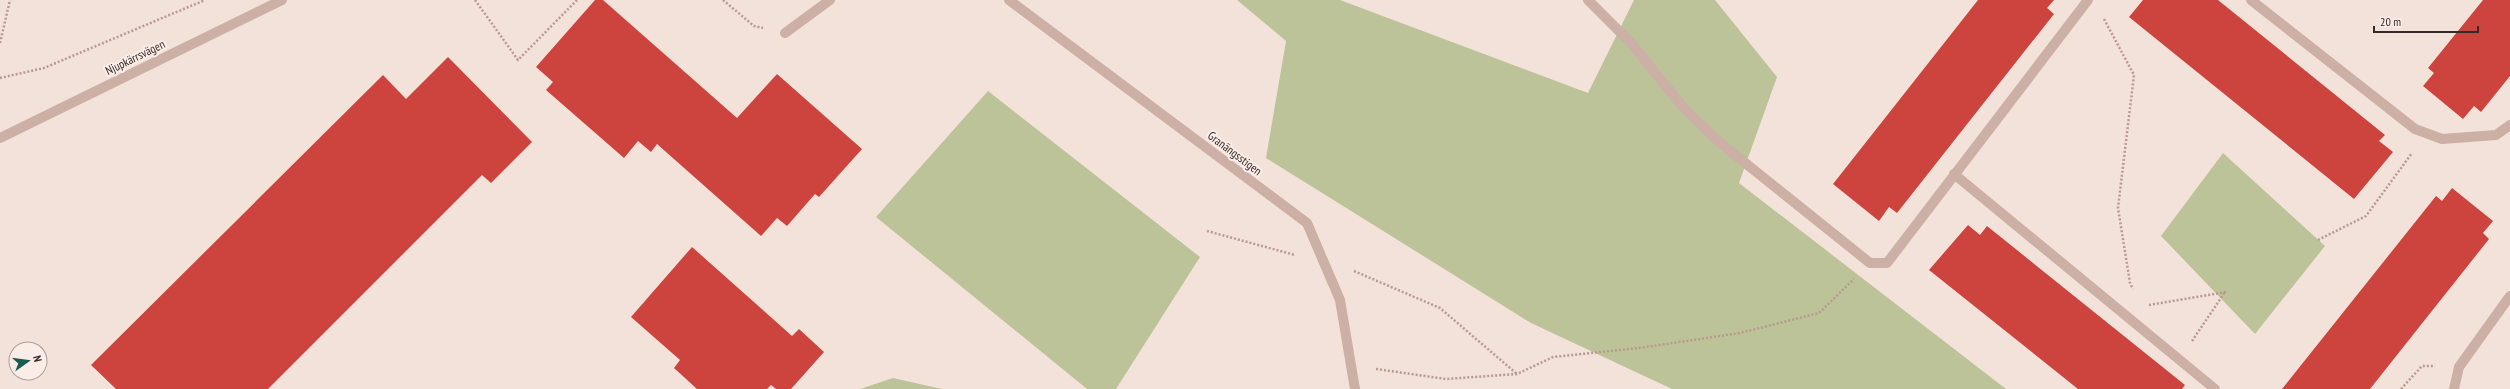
<svg xmlns="http://www.w3.org/2000/svg" width="2510" height="389" font-family="'PT Sans Narrow',sans-serif">
<style>
.green{fill:#bdc399}
.building{fill:#cd443e}
.lines{fill:none;stroke-linecap:round;stroke-linejoin:round}
.path{stroke:#b8998f;stroke-width:2.5;stroke-dasharray:2 2;stroke-linecap:butt}
.lane{stroke:#ccafa5;stroke-width:10}
.street{stroke:#ccafa5;stroke-width:10}
.labels{text-anchor:middle;dominant-baseline:central;stroke-width:4;stroke-linejoin:round;paint-order:stroke}
.street-label{font-size:12px;fill:#372927;stroke:#faede7}
</style>
<rect width="100%" height="100%" fill="#f3e2da"/>
<path class="green" d="M1237,0H1340L1588,93L1634,0H1715L1777,77L1739,183L2006,389H1672L1531,323L1266,158L1286,41Z
M988,91L1200,257L1116,389H1087L876,217Z
M2223,153L2325,246L2255,334L2161,236Z
M893,378L942,389H860Z"/>
<path class="building" d="M595,0H603L737,118L777,74L862,149L819,197L815,194L787,226L777,218L761,236L657,144L651,152L638,141L624,158L546,90L553,82L536,67Z
M1978,0H2054L2047,8L2054,14L1897,213L1889,207L1879,221L1833,184Z
M2143,0H2218L2385,135L2379,141L2393,152L2354,199L2129,17Z
M2483,0H2510V76L2481,112L2474,106L2463,119L2423,86L2434,73L2428,68Z
M448,57L532,142L491,183L482,175L268,389H116L91,365L383,75L406,99Z
M2452,188L2493,221L2483,233L2489,239L2370,389H2282L2436,196L2442,201Z
M1968,225L1980,235L1987,226L2185,385L2182,389H2078L1929,270Z
M692,247L792,336L799,329L824,352L791,389H776L771,385L767,389H697L674,368L680,360L631,317Z"/>
<g class="lines">
<path class="path" d="M475,0L518,60L577,0
M723,0L754,26L763,28
M2104,19L2134,75L2118,208L2130,283L2133,289
M0,43L10,0
M0,78L44,68L205,0
M1207,231L1295,255
M2318,240L2366,216L2412,153
M1354,271L1440,308L1517,374
M2149,305L2226,292
M2192,341L2225,292
M1376,369L1446,379L1517,374L1553,357L1639,348L1740,333L1819,313L1854,279
M2401,389L2422,366H2435"/>
<path class="lane" d="M1588,0L1631,43L1682,106L1719,142L1870,263H1887L2088,0
M2251,0L2415,129L2442,139L2496,135L2510,125
M1954,174L2215,389
M2454,389L2459,367L2510,296"/>
<path class="street" d="M1009,0L1307,223L1340,300L1355,389
M785,33L830,0
M0,138L282,0"/>
</g>
<g class="labels">
<g class="street-label">
<text transform="translate(135 57) rotate(-26)">Njupkärrsvägen</text>
<text transform="translate(1235 153) rotate(37)">Granängsstigen</text>
</g>
</g>
<g transform="translate(28 361) rotate(76)"><circle r="19" fill="#faede7" stroke="#ac9f9a"/>
<path d="M0-3L7 15L0 10L-7 15Z" fill="#1a5b52"/>
<text y="-6" font-size="11" font-weight="bold" text-anchor="middle" fill="#372927">N</text>
</g>
<path d="M2374 26v6h104v-6" fill="none" stroke="#372927" stroke-width="2"/>
<text x="2380" y="26" font-size="12" fill="#372927" stroke="#faede7" stroke-width="3" paint-order="stroke">20 m</text>
</svg>
